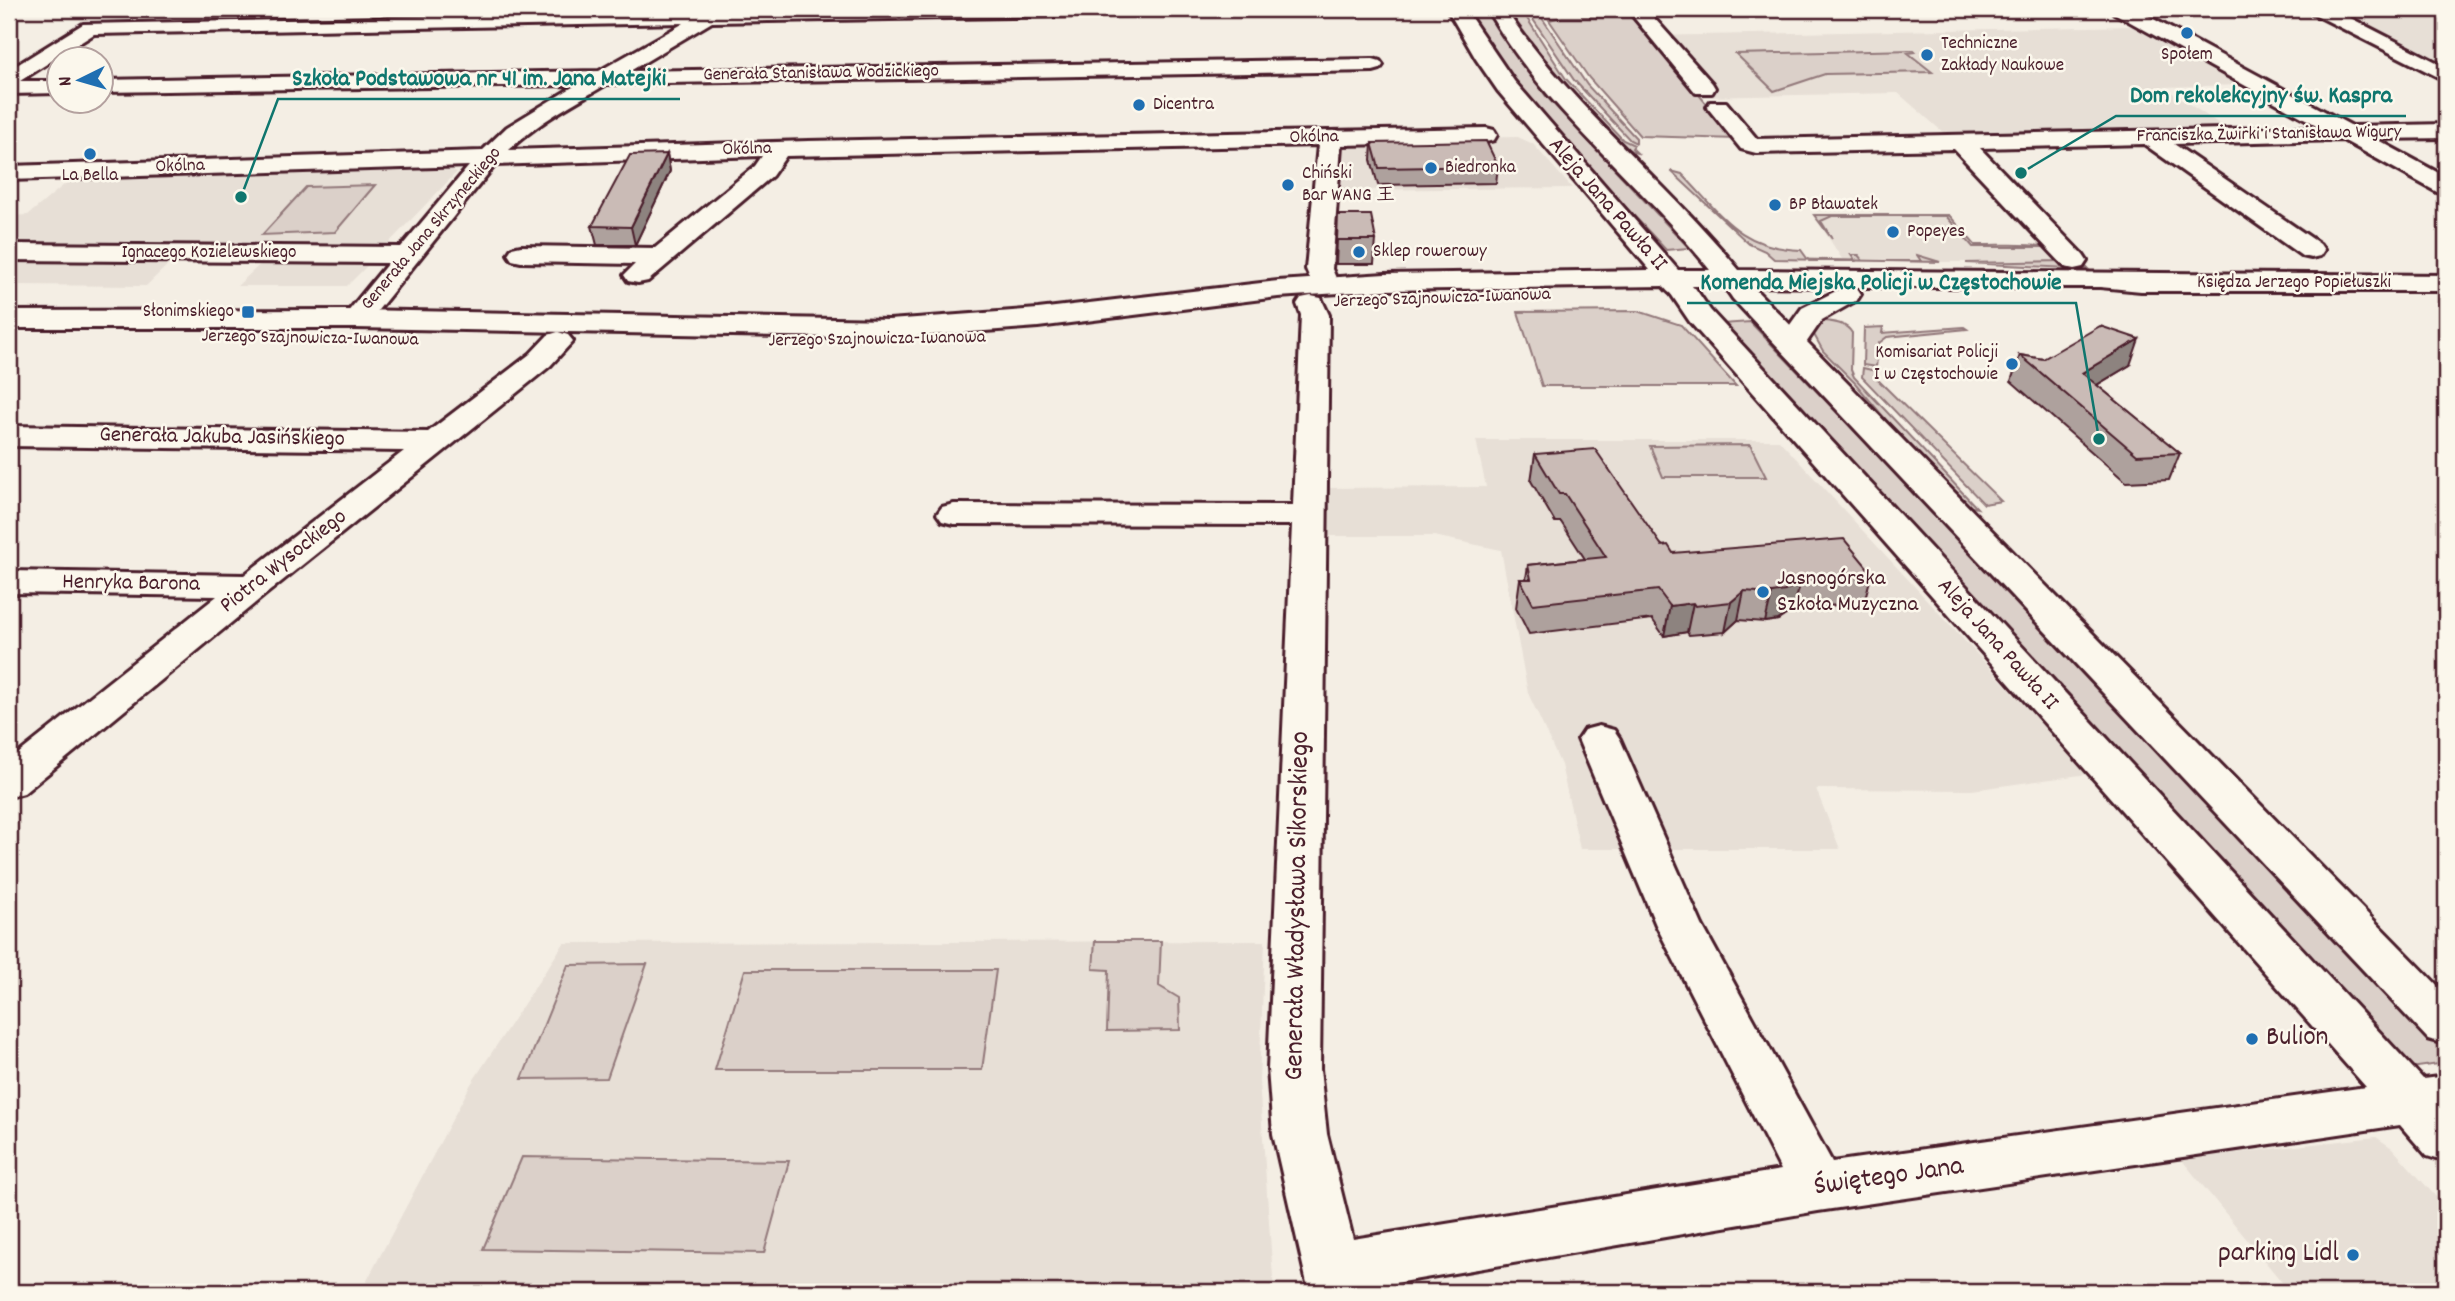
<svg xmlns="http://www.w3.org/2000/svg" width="2455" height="1301" font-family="Dekko,'LXGW WenKai TC',sans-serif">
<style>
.built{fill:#e7dfd6}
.green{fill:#dbd0c9;stroke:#92787a;stroke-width:2}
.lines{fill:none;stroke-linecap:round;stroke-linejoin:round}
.minor-casing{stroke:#4a1f2b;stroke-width:6}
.major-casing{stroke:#4a1f2b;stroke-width:6}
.minor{fill:#fbf7ec;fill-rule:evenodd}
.major{fill:#fbf7ec;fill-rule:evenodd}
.wall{fill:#aea19d;stroke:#4a1f2b;stroke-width:2}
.shaded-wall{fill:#8d837f;stroke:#4a1f2b;stroke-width:2}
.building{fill:#cabbb6;stroke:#4a1f2b;stroke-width:2}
.poi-dot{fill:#1f6fb2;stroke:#fbf7ec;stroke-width:2.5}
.labels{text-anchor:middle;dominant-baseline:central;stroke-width:5;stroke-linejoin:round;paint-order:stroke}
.far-poi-label{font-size:19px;fill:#4a1f2b;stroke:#fbf7ec;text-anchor:start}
.far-street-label{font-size:19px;fill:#4a1f2b;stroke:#fbf7ec}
.street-label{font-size:23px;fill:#4a1f2b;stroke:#fbf7ec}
.poi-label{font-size:23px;fill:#4a1f2b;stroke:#fbf7ec;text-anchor:start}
.near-street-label{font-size:28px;fill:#4a1f2b;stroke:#fbf7ec}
.near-poi-label{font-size:28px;fill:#4a1f2b;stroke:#fbf7ec;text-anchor:start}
.leader{fill:none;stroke:#0f766e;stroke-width:2.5}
.callout-dot{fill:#0f766e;stroke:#fbf7ec;stroke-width:2.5}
.callout-label{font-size:24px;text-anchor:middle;font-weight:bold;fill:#0f766e;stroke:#fbf7ec;stroke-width:5;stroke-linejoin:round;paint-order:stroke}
</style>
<rect width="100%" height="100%" fill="#f4eee4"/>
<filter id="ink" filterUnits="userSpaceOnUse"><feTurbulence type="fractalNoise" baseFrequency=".0143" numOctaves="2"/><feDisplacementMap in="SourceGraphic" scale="14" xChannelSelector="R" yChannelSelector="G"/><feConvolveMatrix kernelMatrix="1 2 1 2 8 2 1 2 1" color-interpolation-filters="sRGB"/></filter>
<g filter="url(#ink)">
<path class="built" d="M2331,9H2446V66H2440Z
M2134,26L2242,85L2163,87L2224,127L1944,133L1898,93L1701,97L1650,36Z
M1518,137L1533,144L1572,188L1333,190L1335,144L1349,140Z
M443,167L457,172L380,252L9,250V216L28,215L71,179Z
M1814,215H1949L1975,245H2048L2064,262H1844Z
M20,256H177L146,286L9,285V263Z
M268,257L375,258L347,286H237Z
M1476,440H1779L2088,774L1972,790L1816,789L1840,849H1580L1561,765L1528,693L1501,550L1434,536H1318L1319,488L1486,487Z
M1265,941L1259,1081L1274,1292H361L471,1084L564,943Z
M2376,1137L2392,1148L2446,1208V1292H2290L2181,1159Z"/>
<path class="green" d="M1466,9H1483L1546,96L1689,248L1666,250C1595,173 1518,99 1466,9Z
M1507,9H1521L1566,79L1623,140L1634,145L1632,148L1637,153C1604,145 1528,41 1507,9Z
M1526,9H1536L1587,85L1636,138V143L1630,140L1574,80Z
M1562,17H1634L1736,139L1640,136L1589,78L1549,20Z
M1914,50L1916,52L1908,53L1932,72L1825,74L1774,91L1736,54Z
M1671,171L1682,174C1722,215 1739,248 1801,250L1809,261H1855L1851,255H1858L1863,261H1921L1917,255L1940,262L1774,259L1765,251L1749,244Z
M375,185L335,232L262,235L306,187Z
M1814,215H1949L1975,245C2012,246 2060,237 2088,269L1966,263L2060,261L2047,247H1973L1946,216H1832L1821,221L1832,239Z
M1638,311L1681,325L1736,386H1542L1518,312Z
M1816,320C1829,322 1845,321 1852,333L1851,370L1854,377L1977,508L1957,504L1855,383L1823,351L1812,331Z
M1750,322L2440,1041L2446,1051V1063L2404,1069L1721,324Z
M1883,327L1882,333L1964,327L1967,329L1887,337L1879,343L1876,367L1863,365L1864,328Z
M1863,368L1876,371V378L2001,501L1984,504L1862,377Z
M1750,445L1766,477H1663L1650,446Z
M1095,941H1161L1159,986L1179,998L1180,1030L1107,1031L1109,970L1093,969Z
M647,964L607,1078L522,1079L568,965Z
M745,970H996L982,1070H715Z
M522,1157L789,1161L764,1253L483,1249Z"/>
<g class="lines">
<g class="minor-casing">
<path id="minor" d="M832,9H1144L1134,15L712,22L630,71L1373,59L1380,61L1383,65L1380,69L1373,71L607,84C573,104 538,122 509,150L808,141L1486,128L1494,130L1497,135L1494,140L1486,142L1341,145L1332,269L1339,285L1335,291L1325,293L1315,291L1306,269L1318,145L786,156L772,176L648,281L638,283L628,281L624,275L635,264L521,262L512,260L508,254L512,248L521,246L655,248L755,166L762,156L495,165L366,325L356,328L346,325L342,319L388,263L9,260V244L401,247L469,166L9,180V166L482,151L507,127L576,85L102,92V80L599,71L684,23L94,34L20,81H60V93L9,94V70L83,24Z
M1627,9H1646L1712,83L1715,88L1712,93H1696Z
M2111,9H2135L2352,126L2446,124V138L2376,139L2446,177V194L2437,192L2343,140L2174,144L2320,244L2324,250L2320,256L2311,258L2302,256L2144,144L1980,148L2083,255L2087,261L2083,267L2074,269L2065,267L1954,149L1756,153L1741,149L1707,107L1710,102H1726L1757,139L2320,127L2114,13Z
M2309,9H2333L2446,67V81L2312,13Z
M1743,285L1753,287L2446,994V1044L2428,1039L1733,299L1729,293L1733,287Z
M1685,286L1695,288L1710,310L2423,1079L2446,1076V1162L2427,1156L2400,1125L1818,1211L1366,1288L1367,1292H1309L1273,1134L1268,1069L1292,525L954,524L942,521L937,514L942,507L954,504L1293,505L1301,315L1297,304L1301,298L1311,296L1321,298L1329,315L1320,1069L1327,1134L1353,1239L1781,1170L1656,925L1578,739L1584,730L1599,726L1614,730L1620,739L1702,925L1832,1162L2366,1087L1690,322L1671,294L1675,288Z
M558,332L568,335L573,341L550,366L266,594L24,793L9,797V761L217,596L9,593V571L244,575L404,451L9,446V426L428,432L530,354L548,335Z"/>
</g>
<g class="major-casing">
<path id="major" d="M1447,9H1465L1514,81L1678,270H1710C1639,180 1544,110 1487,9H1505C1571,107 1664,179 1739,270L2446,275V291H2141L2100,287H1851L1857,288L1861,294L1857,300L1822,320L1802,349L1792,352L1782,349L1777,343L1802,308L1844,287L1752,286L1756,292L1752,298C1737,302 1732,298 1723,286H1692L1695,290L1691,296C1677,299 1672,297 1663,286L1385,290L1278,297L1038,327L889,338L356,328H9V311L356,310L889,320L1038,309L1278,281L1385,274L1650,270L1498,91L1476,59Z"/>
</g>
<use href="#minor" class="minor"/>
<use href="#major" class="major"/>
</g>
<path class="wall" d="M1372,143L1498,166L1496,183L1378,185L1371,160Z
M667,154L670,171L635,245H597L592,226Z
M1338,215L1376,240L1374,264H1336Z
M2020,355L2043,359L2130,365L2097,385L2180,453L2169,480L2126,482L2011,381Z
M1535,454L1673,553L1872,573L1864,602L1793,610L1778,620L1765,622L1738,620L1725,632L1689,635L1687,632L1664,636L1652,619L1529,634L1516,608L1520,579H1526L1528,565L1585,559L1561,522H1555L1531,481Z"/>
<path class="shaded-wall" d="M667,154L670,171L635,245L631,227Z
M2139,339L2130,365L2073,399L2082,373Z
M1801,581L1793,610L1778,620L1765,622L1772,593Z
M1744,591L1738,620L1725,632L1731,602Z
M1693,603L1687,632L1664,636L1670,606Z"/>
<path class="building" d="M1486,141L1498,166L1379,168L1372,143Z
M667,154L631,227L592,226L630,155Z
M1338,215H1371L1376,240H1337Z
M2100,326L2139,339L2082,373L2180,453L2137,455L2020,355L2043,359Z
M1595,449L1662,546L1668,545L1673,553L1844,539L1872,573L1801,581L1785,591L1772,593L1744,591L1731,602L1695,606L1693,603L1670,606L1658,590L1533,604L1520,579H1531L1528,565L1606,557L1565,494H1559L1535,454Z"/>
</g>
<g class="poi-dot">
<circle cx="2187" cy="33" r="7"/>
<circle cx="1927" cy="55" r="7"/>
<circle cx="1139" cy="105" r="7"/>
<circle cx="90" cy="154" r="7"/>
<circle cx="1431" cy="168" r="7"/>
<circle cx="1288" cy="185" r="7"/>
<circle cx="1775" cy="205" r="7"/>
<circle cx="1893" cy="232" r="7"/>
<circle cx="1359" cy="252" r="7"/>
<rect x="241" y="305" width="14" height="14" rx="3.5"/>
<circle cx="2012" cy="364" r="7"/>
<circle cx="1763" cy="592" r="7"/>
<circle cx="2252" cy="1039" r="7"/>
<circle cx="2353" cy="1255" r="7"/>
</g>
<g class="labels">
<g class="far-poi-label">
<text x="1941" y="44">Techniczne<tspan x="1941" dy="22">Zakłady Naukowe</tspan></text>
<text x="2187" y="55" text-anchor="middle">Społem</text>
<text x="1153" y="105">Dicentra</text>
<text x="1445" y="168">Biedronka</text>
<text x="1302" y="174">Chiński<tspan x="1302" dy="22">Bar WANG 王</tspan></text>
<text x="90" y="176" text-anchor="middle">La Bella</text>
<text x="1789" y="205">BP Bławatek</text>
<text x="1907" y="232">Popeyes</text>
<text x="1373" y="252">Sklep rowerowy</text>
<text x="234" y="312" text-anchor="end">Słonimskiego</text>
<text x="1998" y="353" text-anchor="end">Komisariat Policji<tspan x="1998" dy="22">I w Częstochowie</tspan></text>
</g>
<g class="far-street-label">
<text transform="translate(821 74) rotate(-1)">Generała Stanisława Wodzickiego</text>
<text transform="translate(2269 135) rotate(-1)">Franciszka Żwirki i Stanisława Wigury</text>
<text transform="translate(1314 138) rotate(-1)">Okólna</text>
<text transform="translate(747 150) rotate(-2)">Okólna</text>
<text transform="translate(180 167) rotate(-2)">Okólna</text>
<text transform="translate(432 229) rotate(-50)">Generała Jana Skrzyneckiego</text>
<text x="209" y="253">Ignacego Kozielewskiego</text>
<text x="2294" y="283">Księdza Jerzego Popiełuszki</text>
<text transform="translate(1442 299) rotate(-2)">Jerzego Szajnowicza-Iwanowa</text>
<text transform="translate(310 339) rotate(1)">Jerzego Szajnowicza-Iwanowa</text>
<text transform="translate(877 340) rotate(-1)">Jerzego Szajnowicza-Iwanowa</text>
</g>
<g class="street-label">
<text transform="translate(1607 205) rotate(49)">Aleja Jana Pawła II</text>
<text transform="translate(222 438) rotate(1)">Generała Jakuba Jasińskiego</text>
<text transform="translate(284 562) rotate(-38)">Piotra Wysockiego</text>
<text transform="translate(131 584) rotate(1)">Henryka Barona</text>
<text transform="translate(1997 645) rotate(48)">Aleja Jana Pawła II</text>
</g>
<g class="poi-label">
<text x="1777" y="579">Jasnogórska<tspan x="1777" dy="26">Szkoła Muzyczna</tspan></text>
</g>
<g class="near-street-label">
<text transform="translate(1299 906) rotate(-89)">Generała Władysława Sikorskiego</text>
<text transform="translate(1889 1178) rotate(-8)">Świętego Jana</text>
</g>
<g class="near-poi-label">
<text x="2266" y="1039">Bulion</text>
<text x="2339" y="1255" text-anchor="end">parking Lidl</text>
</g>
</g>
<path class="leader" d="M241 197L278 99H680M2021 173L2116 116H2406M2099 439L2076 303H1687"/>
<g class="callout-dot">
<circle cx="241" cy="197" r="7"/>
<circle cx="2021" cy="173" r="7"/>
<circle cx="2099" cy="439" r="7"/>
</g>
<g class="callout-label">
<text x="479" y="85">Szkoła Podstawowa nr 41 im. Jana Matejki</text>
<text x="2261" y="102">Dom rekolekcyjny św. Kaspra</text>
<text x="1881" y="289">Komenda Miejska Policji w Częstochowie</text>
</g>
<rect width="2455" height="1301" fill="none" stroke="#fbf7ec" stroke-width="35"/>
<rect x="18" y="18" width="2420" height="1266" fill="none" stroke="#4a1f2b" stroke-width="2.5" filter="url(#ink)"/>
<g transform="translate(80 80) rotate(265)"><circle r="33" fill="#fbf7ec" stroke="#b4a19f" stroke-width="2"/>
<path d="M0-5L12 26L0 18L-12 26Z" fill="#1f6fb2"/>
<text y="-10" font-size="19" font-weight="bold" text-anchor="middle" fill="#4a1f2b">N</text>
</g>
</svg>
